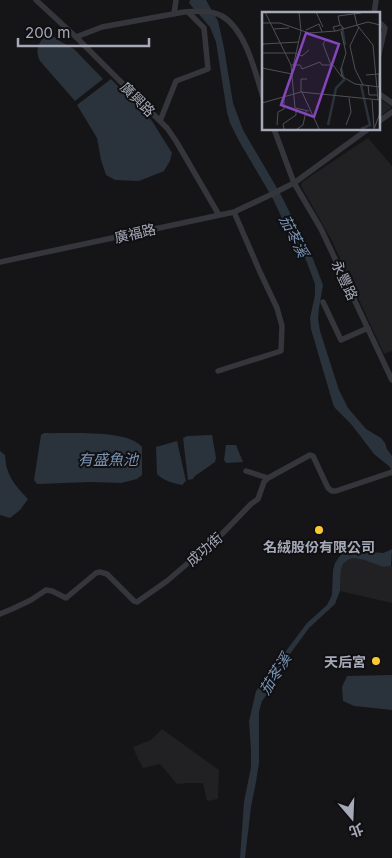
<svg xmlns="http://www.w3.org/2000/svg" width="392" height="858" font-family="Inter,'Noto Sans TC',sans-serif">
<style>
.built{fill:#212124}
.water{fill:#2a323c}
.lines{fill:none;stroke-linecap:round;stroke-linejoin:round}
.minor{stroke:#35363c;stroke-width:5.5}
.poi-dot{fill:#ffcc25;stroke:#101012;stroke-width:2}
.labels{text-anchor:middle;dominant-baseline:central;stroke-width:4;stroke-linejoin:round;paint-order:stroke}
.street-label{font-size:14px;fill:#a6a9b8;stroke:#101012}
.poi-label{font-size:14px;font-weight:bold;fill:#a6a9b8;stroke:#101012}
.water-label{font-size:15px;font-style:italic;fill:#7a94b6;stroke:#101012}
.inset-river{fill:none;stroke:#2a323c;stroke-width:2.5}
.inset-road{fill:none;stroke:#4f5057;stroke-width:1}
.view{fill:#8445be;fill-opacity:0.15;stroke:#8445be;stroke-width:2.5}
.inset-edge{fill:none;stroke:#a6a9b8;stroke-width:2.5}
</style>
<rect width="100%" height="100%" fill="#151517"/>
<path class="built" d="M378,98L392,107L378,118Z
M368,138L392,166V351L384,354L331,239L301,186L302,182Z
M353,558L364,560L383,567L392,566V603L340,591L341,570L343,564L348,560Z
M162,729L219,770L218,799L207,801L203,783H190L177,784L160,764L143,768L137,757L133,747L151,740Z"/>
<path class="water" d="M190,0H206L218,21L224,48L233,103L243,130L281,195L313,259L323,285L319,308L318,319L320,331L339,390L348,408L366,429L381,438L385,443L387,449L392,456V472L390,467L374,454L351,424L335,408L333,404L311,329L310,318L315,295V284L306,260L295,240L287,229L273,199L239,141L230,123L227,112L216,42L210,27L189,3Z
M49,33L58,40L74,49L103,79L75,101L40,61C34,49 39,41 49,33Z
M111,79L152,121L172,153L170,161L164,171L139,181L115,180L106,175L101,160L97,138L77,105Z
M44,433C67,434 128,429 142,447V475L137,479L121,483L91,482L37,484L34,480L41,435Z
M212,435L216,458L215,462L195,476L193,479L188,480L183,438L187,436Z
M177,441L186,481L182,485C173,483 164,481 157,474L156,447Z
M226,445H236L243,462L226,463L224,460Z
M0,451L5,455C6,476 15,485 28,499L20,510L10,518L0,515Z
M392,549L391,566L383,567L364,560L353,558L348,560L343,564L341,570L340,591L335,604L309,628L287,658L273,686L262,701L259,712V763L256,782L251,807L245,858H240L244,802L251,767V751L249,721L256,691L307,623L327,605L332,595L333,570L335,563L339,557L344,552L349,550L383,553L388,551Z
M392,675V710L354,706L343,701L342,687L347,676Z"/>
<g class="lines">
<path class="minor" d="M36,0L76,37L167,128L176,141L219,215
M174,14L176,0
M374,14L376,0
M378,21L385,28L378,58
M76,37L102,27L184,12C196,11 211,10 222,16C246,30 255,72 263,97
M378,93L392,103
M160,121L176,81L208,69L204,28L188,12
M378,122L392,112
M274,129L294,183L321,229L392,380
M0,262L234,212L268,196L294,183L368,129
M323,302L341,340L368,328
M218,371L281,351L282,326L277,308L260,272L234,212
M246,471L268,478
M0,614L12,609L31,600L46,590L52,591L66,598L96,573L100,572L107,574L134,601L137,602L167,581L222,534L251,504L258,499L264,482L268,478L310,455L313,456L328,488L332,491H336L392,472"/>
</g>
<g class="poi-dot">
<circle cx="319" cy="530" r="5"/>
<circle cx="376" cy="661" r="5"/>
</g>
<g class="labels">
<g class="street-label">
<text transform="translate(138 99) rotate(45)">廣興路</text>
<text transform="translate(135 233) rotate(-13)">廣福路</text>
<text transform="translate(345 280) rotate(65)">永豐路</text>
<text transform="translate(204 549) rotate(-41)">成功街</text>
</g>
<g class="poi-label">
<text x="319" y="546">名絨股份有限公司</text>
<text x="366" y="661" text-anchor="end">天后宮</text>
</g>
<g class="water-label">
<text transform="translate(294 236) rotate(63)">茄苳溪</text>
<text x="108" y="459">有盛魚池</text>
<text transform="translate(275 674) rotate(-58)">茄苳溪</text>
</g>
</g>
<g transform="translate(262 12)">
<rect width="118" height="118" fill="#151517"/>
<path class="inset-river" d="M80,15L83,33M66,113L74,76L82,68L79,56M99,117L108,113L99,73"/>
<path class="inset-road" d="M3,0L29,53L33,96L47,99M54,0L61,15M92,0L95,13L111,33L116,88M0,11H18L47,21L74,19L106,10L118,13M78,13L76,4L99,1M97,15L88,34L93,57L101,73M12,17L27,16M44,18L57,12L60,20M73,19L71,15L79,13L82,17M79,19L84,41L79,57L80,65M63,29L61,32L69,53M0,37L1,32L37,30M0,41H33L40,44L47,38M29,53H38L40,57L58,50L60,53H71L79,64L93,72L118,75M31,55L39,19L37,0M0,56L30,62M104,63L117,62V75M106,73L107,83H116M39,80V67H45M40,80L57,117M110,88L112,116M0,91L39,80L118,88M15,113L16,100L22,97V84M84,113L89,100L87,86M22,117L21,112L34,103V97M35,117L41,113L44,99M112,117L118,101"/>
<path class="view" d="M44,21L77,32L52,105L19,93Z"/>
<rect width="118" height="118" class="inset-edge"/>
</g>
<g transform="translate(352 818) rotate(161)" stroke="#101012" stroke-width="4" paint-order="stroke">
<path d="M0-4L9 19L0 12L-9 19Z" fill="#a6a9b8"/>
<text y="-8" font-size="14" font-weight="bold" text-anchor="middle" fill="#a6a9b8">北</text>
</g>
<path d="M18 38v8h131v-8" fill="none" stroke="#a6a9b8" stroke-width="2.5"/>
<text x="25" y="38" font-size="15" fill="#a6a9b8" stroke="#101012" stroke-width="4" paint-order="stroke">200 m</text>
</svg>
